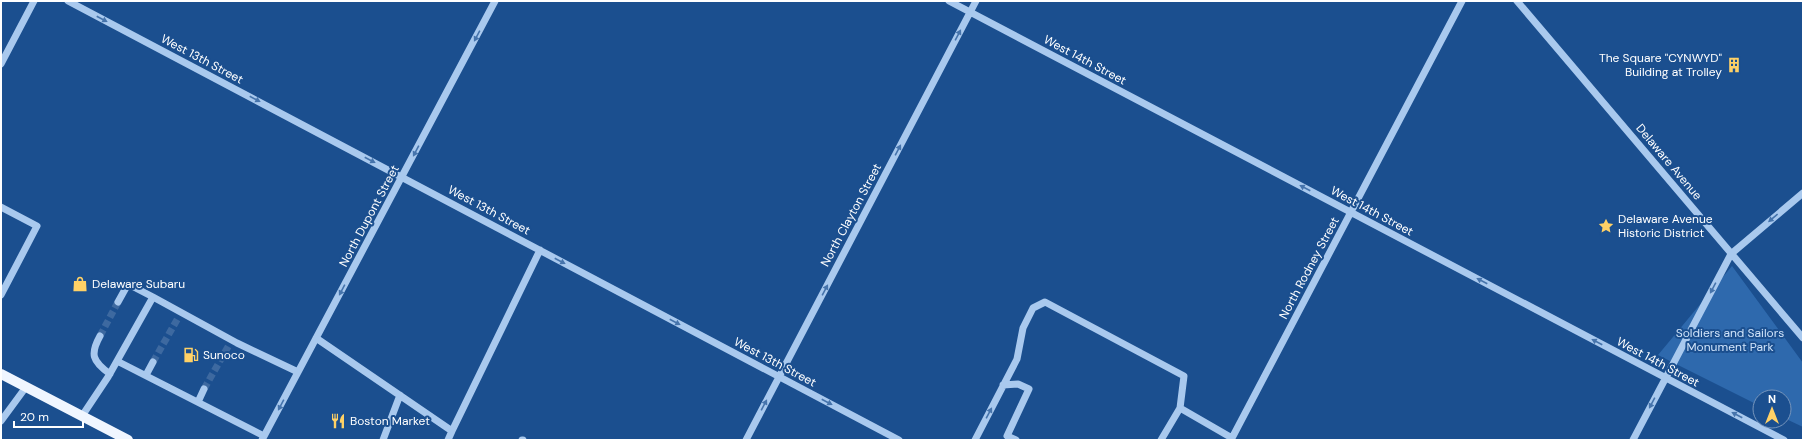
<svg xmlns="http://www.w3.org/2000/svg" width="1804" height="441" font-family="'DM Sans',sans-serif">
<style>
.green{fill:#2e69ad}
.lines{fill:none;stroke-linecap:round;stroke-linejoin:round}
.minor-tunnel{stroke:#3d69a0;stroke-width:7;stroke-dasharray:7 3.5;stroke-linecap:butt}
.minor{stroke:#a9c9ee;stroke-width:7}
.major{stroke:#f0f6ff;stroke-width:10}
.oneway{fill:#4674ac}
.labels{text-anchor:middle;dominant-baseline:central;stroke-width:4;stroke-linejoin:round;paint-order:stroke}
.poi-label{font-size:12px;fill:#fff;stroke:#1b4f8f;text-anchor:start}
.street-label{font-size:12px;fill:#fff;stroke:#1b4f8f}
.park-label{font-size:12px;fill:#cfe3fa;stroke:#1b4f8f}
</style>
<rect width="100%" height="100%" fill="#1b4f8f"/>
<path class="green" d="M1732,266L1803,363V427L1784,418V397H1760V406L1658,355Z"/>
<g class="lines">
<path class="minor-tunnel" d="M100,336L118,302
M153,362L178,318
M204,389L229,345"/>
<path class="minor" d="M68,1L899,440
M949,1L1784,440
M1517,1L1803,338
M1,64L34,1
M1,207L37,226L1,295
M118,302L128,284L153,297
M100,336C90,354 92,361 110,374
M316,338L452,431L540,250
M117,361L264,436
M146,375L153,362
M1003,385L1018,384L1029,389L1007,436L1016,440
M198,402L204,389
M82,416L108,377L153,297L237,343L298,372
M1,421L26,387
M262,440L495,1
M383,440L400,395
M448,440L452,431
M522,440H523
M746,440L976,1
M975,440L1017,359L1023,328L1033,308L1045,302L1184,376L1180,408L1232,438
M1161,440L1180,408
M1231,440L1462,1
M1633,440L1731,254L1803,193"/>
<path class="major" d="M1,374L128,440"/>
</g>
<defs><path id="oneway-solid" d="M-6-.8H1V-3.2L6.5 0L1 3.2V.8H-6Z"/></defs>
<g class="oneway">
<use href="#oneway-solid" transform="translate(102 19) rotate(28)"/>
<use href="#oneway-solid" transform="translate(958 35) rotate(-62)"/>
<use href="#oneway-solid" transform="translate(477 36) rotate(118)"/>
<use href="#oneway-solid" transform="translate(255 99) rotate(28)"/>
<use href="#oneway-solid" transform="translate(898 150) rotate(-62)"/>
<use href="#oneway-solid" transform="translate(416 151) rotate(118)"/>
<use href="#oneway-solid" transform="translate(370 160) rotate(28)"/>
<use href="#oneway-solid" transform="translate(1305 188) rotate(-152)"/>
<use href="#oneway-solid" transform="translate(1773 218) rotate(140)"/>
<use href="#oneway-solid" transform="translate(560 261) rotate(28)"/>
<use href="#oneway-solid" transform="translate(1482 281) rotate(-152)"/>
<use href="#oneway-solid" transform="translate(1713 288) rotate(118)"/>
<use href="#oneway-solid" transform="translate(342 290) rotate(118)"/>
<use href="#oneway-solid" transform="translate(825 290) rotate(-62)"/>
<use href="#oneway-solid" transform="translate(675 322) rotate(28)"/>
<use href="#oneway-solid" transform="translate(1597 342) rotate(-152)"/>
<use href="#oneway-solid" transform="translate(827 402) rotate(28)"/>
<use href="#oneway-solid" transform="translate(1652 403) rotate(118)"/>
<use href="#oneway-solid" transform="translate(281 405) rotate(118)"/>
<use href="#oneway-solid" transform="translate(764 405) rotate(-62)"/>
<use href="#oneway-solid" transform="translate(989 413) rotate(-62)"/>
<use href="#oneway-solid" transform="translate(1737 415) rotate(-152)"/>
</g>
<defs>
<g id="building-bare" transform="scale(1.2)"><path d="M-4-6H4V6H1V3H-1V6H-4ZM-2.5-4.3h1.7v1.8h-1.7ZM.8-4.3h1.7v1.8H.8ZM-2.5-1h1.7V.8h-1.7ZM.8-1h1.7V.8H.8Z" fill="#ffd166" stroke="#1b4f8f" stroke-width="2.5" paint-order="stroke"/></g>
<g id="sight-bare" transform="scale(1.2)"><path d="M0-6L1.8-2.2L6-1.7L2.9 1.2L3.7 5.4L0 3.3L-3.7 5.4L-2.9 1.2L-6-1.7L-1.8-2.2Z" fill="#ffd166" stroke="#1b4f8f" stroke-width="2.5" paint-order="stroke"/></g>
<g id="shop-bare" transform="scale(1.2)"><path d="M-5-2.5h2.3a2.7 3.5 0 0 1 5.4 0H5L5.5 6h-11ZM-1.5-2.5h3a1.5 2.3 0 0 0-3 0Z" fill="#ffd166" stroke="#1b4f8f" stroke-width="2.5" paint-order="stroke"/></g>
<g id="fuel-bare" transform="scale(1.2)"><path d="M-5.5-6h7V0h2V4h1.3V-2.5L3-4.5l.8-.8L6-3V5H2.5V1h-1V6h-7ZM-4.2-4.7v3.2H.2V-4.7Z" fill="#ffd166" stroke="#1b4f8f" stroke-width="2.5" paint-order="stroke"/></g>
<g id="restaurant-bare" transform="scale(1.2)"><path d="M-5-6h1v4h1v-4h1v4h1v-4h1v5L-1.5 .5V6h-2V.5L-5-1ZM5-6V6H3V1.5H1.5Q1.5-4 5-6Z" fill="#ffd166" stroke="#1b4f8f" stroke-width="2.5" paint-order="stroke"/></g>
</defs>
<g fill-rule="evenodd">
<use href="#building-bare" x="1734" y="65"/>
<use href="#sight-bare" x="1606" y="226"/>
<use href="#shop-bare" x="80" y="284"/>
<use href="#fuel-bare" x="191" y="355"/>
<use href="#restaurant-bare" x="338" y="421"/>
</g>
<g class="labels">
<g class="poi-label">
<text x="1722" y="58" text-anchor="end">The Square "CYNWYD"<tspan x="1722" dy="14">Building at Trolley</tspan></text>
<text x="1618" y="219">Delaware Avenue<tspan x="1618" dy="14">Historic District</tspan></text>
<text x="92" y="284">Delaware Subaru</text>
<text x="203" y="355">Sunoco</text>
<text x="350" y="421">Boston Market</text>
</g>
<g class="street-label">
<text transform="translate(202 59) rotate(28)">West 13th Street</text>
<text transform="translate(1085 60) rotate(28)">West 14th Street</text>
<text transform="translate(1669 162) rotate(50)">Delaware Avenue</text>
<text transform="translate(489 210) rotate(28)">West 13th Street</text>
<text transform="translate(1372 211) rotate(28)">West 14th Street</text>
<text transform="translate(851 215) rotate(-62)">North Clayton Street</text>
<text transform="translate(369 216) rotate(-62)">North Dupont Street</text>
<text transform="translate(1309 268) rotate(-62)">North Rodney Street</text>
<text transform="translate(775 362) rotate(28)">West 13th Street</text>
<text transform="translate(1658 362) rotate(28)">West 14th Street</text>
</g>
<g class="park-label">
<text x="1730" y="333">Soldiers and Sailors<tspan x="1730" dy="14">Monument Park</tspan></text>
</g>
</g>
<rect width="1804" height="441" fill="none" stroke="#ffffff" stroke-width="4"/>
<g transform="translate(1772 409)"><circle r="19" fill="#1b4f8f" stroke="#7695bc"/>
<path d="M0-3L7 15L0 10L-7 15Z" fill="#ffd166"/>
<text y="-6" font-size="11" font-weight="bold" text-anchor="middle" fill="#ffffff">N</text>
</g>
<path d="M14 421v6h69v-6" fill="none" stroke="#ffffff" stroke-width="2"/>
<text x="20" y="421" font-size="12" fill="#ffffff" stroke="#1b4f8f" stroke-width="3" paint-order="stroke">20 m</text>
</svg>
